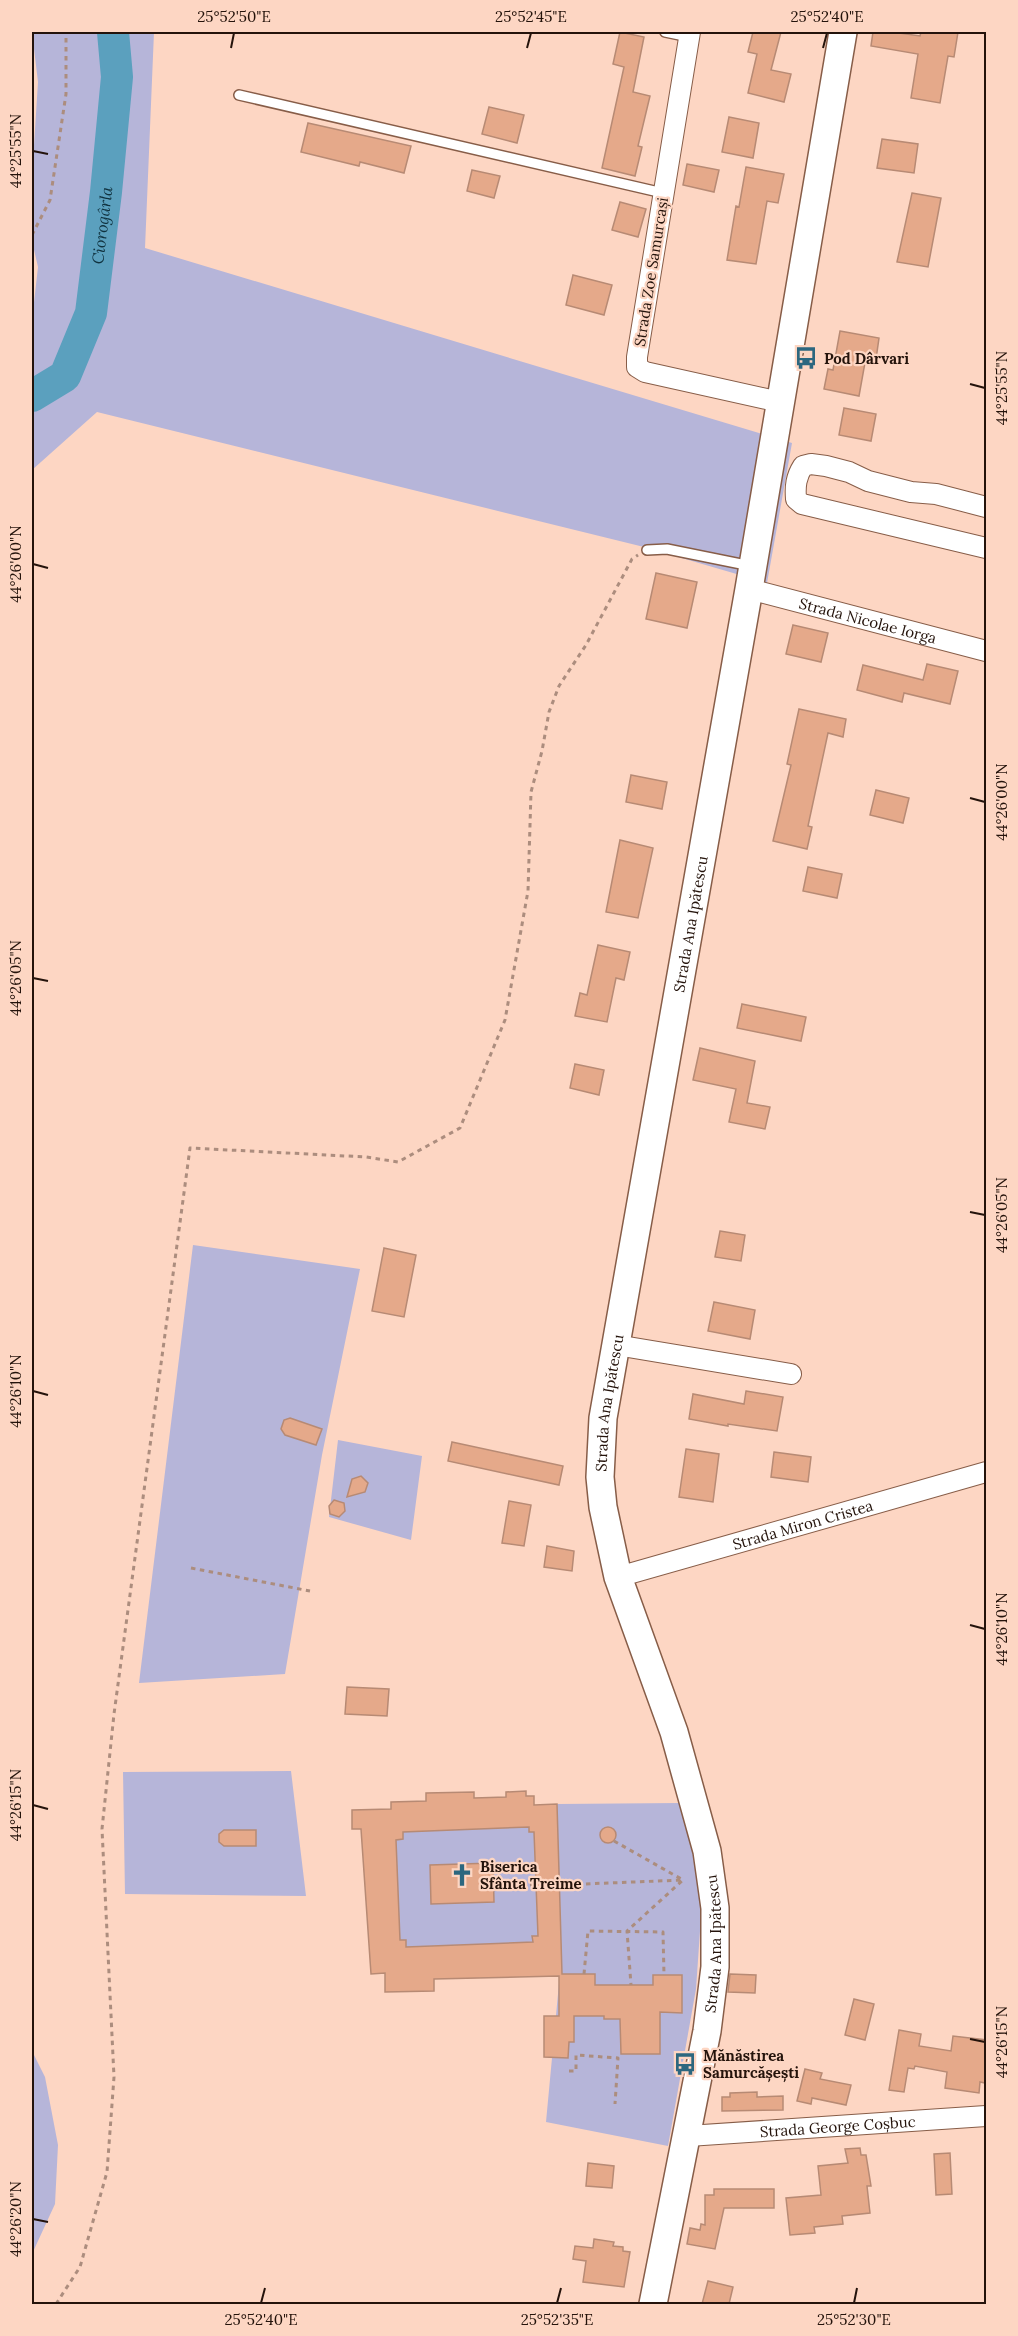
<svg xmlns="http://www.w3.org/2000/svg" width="1018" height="2336" font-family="Lora,serif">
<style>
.green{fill:#b6b5d9}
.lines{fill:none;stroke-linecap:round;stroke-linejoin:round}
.river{stroke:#5ba0be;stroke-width:32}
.building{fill:#e5a98a;stroke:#b78a74;stroke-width:1.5;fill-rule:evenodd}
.lane-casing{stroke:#875d48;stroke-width:12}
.street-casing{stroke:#875d48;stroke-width:22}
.secondary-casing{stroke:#875d48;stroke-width:30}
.path{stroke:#ac8d7e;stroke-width:3;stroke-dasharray:4.5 4.5;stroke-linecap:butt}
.lane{stroke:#fff;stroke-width:9}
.street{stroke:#fff;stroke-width:20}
.secondary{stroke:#fff;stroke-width:27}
.ticks{fill:none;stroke:#24130b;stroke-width:2}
.labels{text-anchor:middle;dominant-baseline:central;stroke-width:4.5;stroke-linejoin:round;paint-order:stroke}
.street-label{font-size:15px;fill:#24130b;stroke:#fdd6c3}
.poi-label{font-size:15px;font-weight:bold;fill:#24130b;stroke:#fdd6c3;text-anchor:start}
.water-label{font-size:16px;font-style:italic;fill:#10323f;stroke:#fdd6c3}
.neatline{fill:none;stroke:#24130b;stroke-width:2}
.ticks-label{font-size:15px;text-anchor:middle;fill:#24130b}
</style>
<rect width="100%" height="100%" fill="#fdd6c3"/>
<path class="green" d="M32,32H154L145,248L792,443L767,583L644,547L97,412L32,470V320L38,267L32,241V177L38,82Z
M193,1245L360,1269L322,1455L285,1674L139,1683Z
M338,1440L422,1456L411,1540L329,1517Z
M291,1771L306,1896L125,1894L123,1772Z
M680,1803L697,1862L702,1902L696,1989L668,2146L546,2122L561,1962L557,1804Z
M529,1827V1832H534L538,1936H533V1942L406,1947V1940H400L396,1840L403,1839V1832Z
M32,2051L45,2077L58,2145L55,2204L32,2254Z"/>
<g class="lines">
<path class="river" id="s1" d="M32,396L65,376L91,313L106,192L117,77L113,32"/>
</g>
<path class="building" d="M620,32L644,37L633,92L650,96L638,146L642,147L635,176L602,168L624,67L613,64Z
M753,32H781L771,70L791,74L784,102L748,93L757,54L748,52Z
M873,32H892L920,36L921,32H958L954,57L948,56L940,103L911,98L918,54L871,46Z
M489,107L524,115L517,143L482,134Z
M729,117L759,123L753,158L722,152Z
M308,123L411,146L404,173L360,162L359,166L301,152Z
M882,139L918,144L914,173L877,168Z
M687,164L719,170L714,192L683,185Z
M746,167L784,174L778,203L767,201L756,264L727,260L736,206L739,207Z
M472,170L500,176L494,198L467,191Z
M912,193L941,198L928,267L897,262Z
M620,202L646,209L638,237L612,230Z
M573,275L612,285L604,315L566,305Z
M840,331L879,338L876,359L866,357L859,396L824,389L828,369L833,370Z
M844,408L876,414L871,441L839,435Z
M656,573L697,582L687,628L646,619Z
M793,625L828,633L821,662L786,654Z
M927,664L958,671L950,704L904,693L902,702L857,690L863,665L923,680Z
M799,709L846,719L843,737L828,733L808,826L812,827L807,849L773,841L791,765L787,764Z
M631,775L667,782L662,809L626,802Z
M876,790L909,798L903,823L870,815Z
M620,840L653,848L638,918L606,912Z
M808,867L842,874L837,898L803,891Z
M598,945L630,952L624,980L616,978L607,1022L575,1016L580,993L587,995Z
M742,1004L806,1017L801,1041L737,1028Z
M700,1048L755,1061L747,1103L770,1107L765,1129L729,1122L736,1089L693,1080Z
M575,1064L604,1070L599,1095L570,1088Z
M720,1231L745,1235L741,1261L715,1257Z
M384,1248L416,1255L404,1317L372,1311Z
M714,1302L755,1310L750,1339L708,1331Z
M746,1391L783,1397L777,1431L728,1424V1426L689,1419L693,1394L744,1404Z
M290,1418L322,1429L316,1445L285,1435L281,1429L284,1420Z
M452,1442L563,1466L559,1485L448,1461Z
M686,1449L719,1454L713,1502L679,1497Z
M774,1452L811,1457L808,1482L771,1477Z
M361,1476L368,1483L365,1492L347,1497L352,1479Z
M334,1500L344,1503L345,1511L339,1517L330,1514L329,1506Z
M509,1501L531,1505L524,1546L502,1543Z
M547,1546L574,1551L572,1571L544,1567Z
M347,1687L389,1689L387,1716L345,1714Z
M526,1791V1796H534V1805L557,1804L562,1974H595V1985H653V1975H682V2013L660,2012V2054H621L620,2019H604V2016H574V2042H569L568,2058L544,2057V2016H559V1976L434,1979V1991L385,1992V1973L371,1974L361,1829H352V1810L391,1809V1802L426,1801V1793L474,1792V1798L506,1797V1792ZM529,1827V1832H534L538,1936H532L533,1942L406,1947V1940H400L396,1840L403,1839V1832Z
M600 1835a8 8 0 1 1 16 0a8 8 0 1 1-16 0Z
M224,1830H256V1846H224L219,1842V1834Z
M493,1863L494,1902L431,1904L430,1865Z
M730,1974L756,1975L755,1993L728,1992Z
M854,1999L874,2004L865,2040L845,2035Z
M899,2030L921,2034L919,2046L951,2051L953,2036L987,2040L985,2083L980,2082L979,2093L945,2088L947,2072L915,2066L914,2069L908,2068L904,2092L889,2090Z
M805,2069L822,2073L820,2079L851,2085L846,2105L812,2098L811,2104L797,2101Z
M757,2092V2097L783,2096V2110L722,2111V2097H730V2093Z
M860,2148L861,2155H866L871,2186H867L870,2213L842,2216L843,2224L814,2227L815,2233L790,2235L786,2198L821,2195L818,2166L848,2163L845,2149Z
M950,2153L952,2194L936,2195L934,2154Z
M588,2163L614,2166L612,2188L586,2186Z
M714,2189H774V2208H724L715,2249L687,2244L690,2228L700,2230L701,2224L705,2225V2195H714Z
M594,2239L614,2242L613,2246L623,2247V2251L630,2252L624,2287L583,2282L586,2261L573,2259L575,2246L593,2248Z
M708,2281L733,2287L729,2304H702Z"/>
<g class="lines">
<g class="lane-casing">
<path id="lane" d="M665,32L689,37
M239,95L663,193
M647,550L667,549L751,566"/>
</g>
<g class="street-casing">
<g id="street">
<path d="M690,32L637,357V367L645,372L780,402"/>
<path d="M986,507L936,494L911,492L868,481L849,472L826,466L811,464L803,466C796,477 795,486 796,499L802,504L986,548"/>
<path id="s2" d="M749,589L986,651"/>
<path d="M616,1345L791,1374"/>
<path id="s3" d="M618,1577L986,1472"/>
<path id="s4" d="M688,2136L986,2116"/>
</g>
</g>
<g class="secondary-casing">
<g id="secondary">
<path id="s5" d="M653,2304L707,2031L715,1967V1908L707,1851L674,1732L618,1577L603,1507L600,1477L603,1418L749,589L843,32"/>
</g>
</g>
<path class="path" d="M32,235L50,200L66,94V32
M191,1568L310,1591
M614,1841L683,1880L627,1931L631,1985
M494,1884L536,1885
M559,1885L683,1880
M584,1974L588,1931L663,1932L664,1975
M569,2071H576V2055L618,2058L615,2104
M56,2304L80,2267L107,2172L114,2077L102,1829L114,1714L190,1148L366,1157L398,1162L460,1128L505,1020L528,891L531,792L542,751L549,712L559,686L586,645L632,559L638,555"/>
<use href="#lane" class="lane"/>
<use href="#street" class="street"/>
<use href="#secondary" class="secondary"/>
</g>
<path class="ticks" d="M231,48L234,33M527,48L531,33M823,48L827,33M33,151L48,154M970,384L985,388M33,564L48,568M970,798L985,802M33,978L48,981M970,1212L985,1215M33,1391L48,1395M970,1625L985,1629M33,1805L48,1809M970,2039L985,2042M33,2219L48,2222M261,2303L265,2288M557,2303L561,2288M854,2303L857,2288"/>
<defs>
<g id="bus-bare" transform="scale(1.8)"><path d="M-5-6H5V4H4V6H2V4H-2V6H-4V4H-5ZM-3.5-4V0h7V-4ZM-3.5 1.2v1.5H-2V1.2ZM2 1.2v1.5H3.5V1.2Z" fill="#2c677f" stroke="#fdd6c3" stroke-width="2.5" paint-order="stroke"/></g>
<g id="church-bare" transform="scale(1.8)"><path d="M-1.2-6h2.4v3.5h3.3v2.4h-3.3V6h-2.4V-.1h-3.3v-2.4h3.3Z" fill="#2c677f" stroke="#fdd6c3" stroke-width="2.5" paint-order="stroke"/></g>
</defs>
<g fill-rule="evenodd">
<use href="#bus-bare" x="806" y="358"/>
<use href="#church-bare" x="462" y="1875"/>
<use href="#bus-bare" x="685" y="2064"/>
</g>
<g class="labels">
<g class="street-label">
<text transform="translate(651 272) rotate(-81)">Strada Zoe Samurcași</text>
<text stroke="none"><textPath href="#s2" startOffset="123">Strada Nicolae Iorga</textPath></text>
<text stroke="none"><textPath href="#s5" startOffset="1410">Strada Ana Ipătescu</textPath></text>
<text stroke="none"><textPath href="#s5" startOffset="924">Strada Ana Ipătescu</textPath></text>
<text stroke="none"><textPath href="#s3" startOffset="192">Strada Miron Cristea</textPath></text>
<text stroke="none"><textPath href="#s5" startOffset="366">Strada Ana Ipătescu</textPath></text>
<text stroke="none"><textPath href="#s4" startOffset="150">Strada George Coșbuc</textPath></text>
</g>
<g class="poi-label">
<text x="824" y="358">Pod Dârvari</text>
<text x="480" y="1866">Biserica<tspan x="480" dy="17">Sfânta Treime</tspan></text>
<text x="703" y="2055">Mănăstirea<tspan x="703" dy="17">Samurcășești</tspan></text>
</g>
<g class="water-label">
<text stroke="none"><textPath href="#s1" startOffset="195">Ciorogârla</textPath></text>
</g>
</g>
<rect width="1018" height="2336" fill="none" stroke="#fdd6c3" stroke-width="66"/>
<rect x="33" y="33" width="952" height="2270" class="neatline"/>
<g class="ticks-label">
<text x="234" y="22">25°52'50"E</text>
<text x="531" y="22">25°52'45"E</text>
<text x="827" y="22">25°52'40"E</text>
<text transform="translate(16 151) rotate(-90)" y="5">44°25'55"N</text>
<text transform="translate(1002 388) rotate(-90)" y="5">44°25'55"N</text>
<text transform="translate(16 564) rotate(-90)" y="5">44°26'00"N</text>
<text transform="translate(1002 802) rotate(-90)" y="5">44°26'00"N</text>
<text transform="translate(16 978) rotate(-90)" y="5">44°26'05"N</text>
<text transform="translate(1002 1215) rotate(-90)" y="5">44°26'05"N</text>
<text transform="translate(16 1391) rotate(-90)" y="5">44°26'10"N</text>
<text transform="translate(1002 1629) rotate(-90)" y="5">44°26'10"N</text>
<text transform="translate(16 1805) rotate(-90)" y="5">44°26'15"N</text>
<text transform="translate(1002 2042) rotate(-90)" y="5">44°26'15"N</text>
<text transform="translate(16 2219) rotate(-90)" y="5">44°26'20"N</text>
<text x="261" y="2325">25°52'40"E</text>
<text x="557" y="2325">25°52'35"E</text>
<text x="854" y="2325">25°52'30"E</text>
</g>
</svg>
